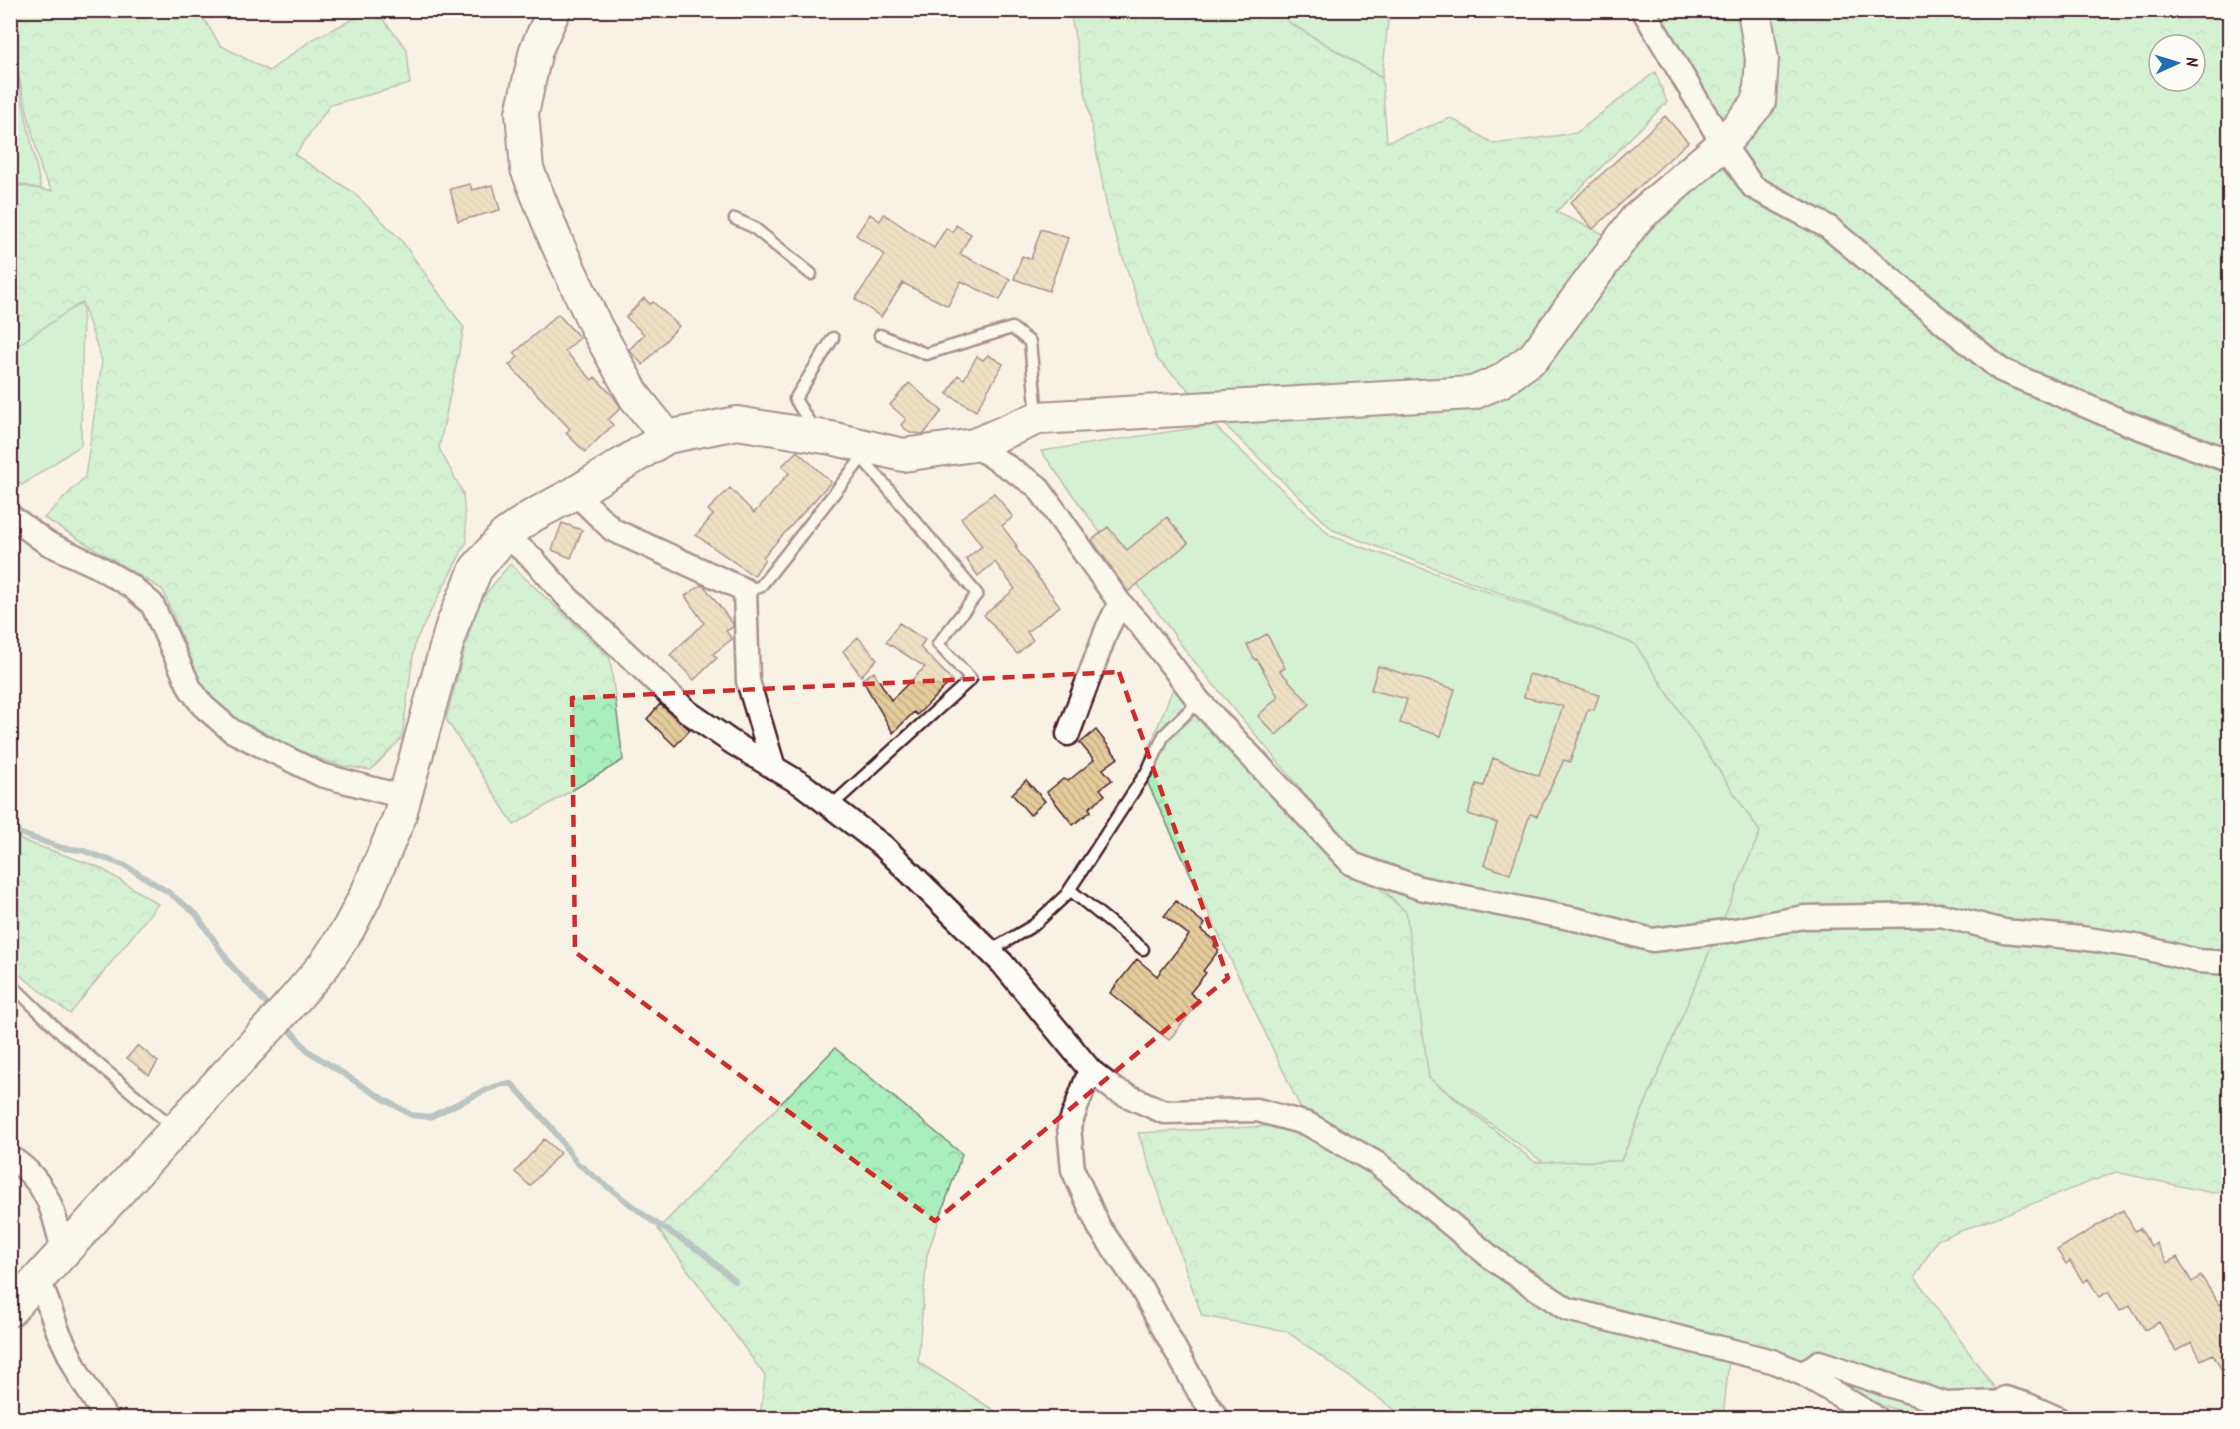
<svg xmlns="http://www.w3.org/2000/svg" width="2240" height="1429" font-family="Kalam,sans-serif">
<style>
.grass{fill:#a8efbc;stroke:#798774;stroke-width:1.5}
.forest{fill:url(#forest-crowns);stroke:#798774;stroke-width:1.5;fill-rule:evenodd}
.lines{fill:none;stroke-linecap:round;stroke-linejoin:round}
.stream{stroke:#708f9c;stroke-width:6}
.building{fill:url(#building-back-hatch);stroke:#4a1f2b;stroke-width:1.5}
.lane-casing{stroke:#4a1f2b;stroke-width:15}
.street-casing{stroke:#4a1f2b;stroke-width:27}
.secondary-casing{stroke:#4a1f2b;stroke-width:36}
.lane{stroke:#fdfcf7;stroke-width:10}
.street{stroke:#fdfcf7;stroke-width:22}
.secondary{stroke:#fdfcf7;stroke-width:32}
.marked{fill:none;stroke:#d62828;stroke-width:4.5;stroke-dasharray:12 8;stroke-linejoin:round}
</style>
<defs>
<pattern id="forest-crowns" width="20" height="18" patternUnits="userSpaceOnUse" patternTransform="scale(1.5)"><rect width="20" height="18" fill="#a8efbc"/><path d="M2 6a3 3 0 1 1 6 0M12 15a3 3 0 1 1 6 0" fill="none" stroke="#92cca2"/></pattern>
<pattern id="building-back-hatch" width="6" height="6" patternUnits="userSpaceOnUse" patternTransform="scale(1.5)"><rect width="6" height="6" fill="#e3cb9a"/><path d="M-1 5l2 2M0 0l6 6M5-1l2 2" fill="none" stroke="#c4ae85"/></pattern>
</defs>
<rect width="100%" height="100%" fill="#f8f2e4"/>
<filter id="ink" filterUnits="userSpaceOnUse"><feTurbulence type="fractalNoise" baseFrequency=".0167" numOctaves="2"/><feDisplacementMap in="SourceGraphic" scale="12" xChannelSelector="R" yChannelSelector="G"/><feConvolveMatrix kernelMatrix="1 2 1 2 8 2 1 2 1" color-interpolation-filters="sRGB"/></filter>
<g filter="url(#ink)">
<path class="grass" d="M1285,11H1389L1382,78L1288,22Z
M10,58L16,69L41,189L11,182Z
M83,302L81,445L22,485L11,478V342Z
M1214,425L1331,536L1635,644L1761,832L1621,1161L1543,1162L1429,1078L1397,904L1188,654L1041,451Z"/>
<path class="forest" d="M11,11H199L220,45L269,71L313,39L370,11H376L407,49L410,84L330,105L295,155L353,192L401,240L464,328L439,448L463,493L467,541L415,642L402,738L371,770L342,766L321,759L263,737L235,723L203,690L163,590L44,518L85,477L102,361L82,302L18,345L11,344L10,184L52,191L42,173L17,69L11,58Z
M1070,11H1285L1288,22L1382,78L1387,142L1451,118L1494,144L1576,133L1655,72L1667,102L1556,212L1636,249L1722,134L1703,103L1658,11H2229V1192L2212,1193L2116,1172L1937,1240L1915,1277L2016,1418H1911L1905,1413L1730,1351L1723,1418H1406L1286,1331L1202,1316L1138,1133L1308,1124L1141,769L1177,678L1352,864L1406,912L1429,1078L1535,1162L1621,1161L1760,832L1635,644L1333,530L1157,359L1108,213ZM2159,45H2195V81H2159Z
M510,564L610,658L623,760L514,825L446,719L477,604Z
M10,824L21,840L99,867L158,904L70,1014L11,968Z
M835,1048L962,1154L927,1255L918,1362L1006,1418H760L765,1376L658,1229Z"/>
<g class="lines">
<path class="stream" d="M10,817L19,833L62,848L81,850L126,866L168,892L196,914L231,965L273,1011
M284,1023L308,1051L372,1092L411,1115L430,1117L486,1090L503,1084H512L551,1127L577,1163L648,1218L703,1253L735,1281"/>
</g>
<path class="building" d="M1665,116L1688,142L1593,229L1570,203Z
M470,184L472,190L493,185L500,210L458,221L450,189Z
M870,214L880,221L884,214L934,248L946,228L953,232L956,225L971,234L960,254L1010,279L1000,300L961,281L948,306L903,283L881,317L855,299L885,255L856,235Z
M1041,229L1068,238L1049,291L1014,279L1022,256L1031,259Z
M644,298L650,304L653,302L679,326L643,365L629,350L644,334L626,317Z
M558,314L580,338L565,351L592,380L595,377L614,397L621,408L608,420L613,425L585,452L566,433L570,429L509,365L518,357L514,353Z
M988,355L1003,364L976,411L947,394L958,375L964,379L977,356L983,360Z
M909,383L942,411L924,434L910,433L901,425L906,419L890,405Z
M797,451L831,482L763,557L765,559L754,576L696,535L713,515L708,510L730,488L754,513L789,473L782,466Z
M994,493L1013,517L1002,526L1017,546L1015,547L1060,606L1027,632L1033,640L1017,654L984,615L1015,589L995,562L978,576L966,559L982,546L961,518Z
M1167,517L1188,543L1128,592L1092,540L1108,527L1127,550Z
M562,523L582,530L571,558L552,550Z
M701,585L705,587L733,624V627L726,631L732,639L713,654L717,658L694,680L670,655L704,623L685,596Z
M899,623L925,640L920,647L952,680L917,715L914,712L893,733L862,679L874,672L891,700L925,667L886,642Z
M1267,634L1285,668L1280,671L1310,704L1276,735L1258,716L1278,697L1257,659L1255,660L1247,645Z
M858,637L877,659L861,676L843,651Z
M1378,666L1455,689L1441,736L1400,723L1407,699L1371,690Z
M1529,674L1558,681V683L1599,695L1594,710L1588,709L1570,762L1564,760L1537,816L1530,814L1510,874L1484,865L1497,823L1468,814L1477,784L1484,786L1493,758L1539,776L1563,706L1524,697Z
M660,704L690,730L675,746L647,719Z
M1096,730L1118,758L1103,769L1112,780L1100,789L1105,795L1089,808L1091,811L1073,825L1047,792L1063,779L1068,781L1094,760L1080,743Z
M1026,780L1045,801L1030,815L1012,794Z
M1176,901L1205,924L1201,930L1216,942L1214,946L1219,950L1203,971L1206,973L1190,993L1200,1001L1169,1040L1110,993L1137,959L1157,976L1189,935L1164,916Z
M138,1045L158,1062L149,1075L127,1058Z
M544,1139L560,1153L530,1186L515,1172Z
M2123,1210L2135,1231L2140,1228L2151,1246L2156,1243L2167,1263L2177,1257L2192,1282L2201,1276L2220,1305L2229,1299V1383L2213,1354L2201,1360L2192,1342L2176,1351L2159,1322L2145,1330L2130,1305L2120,1311L2108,1292L2099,1297L2088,1279L2083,1282L2070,1261L2066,1264L2057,1250Z"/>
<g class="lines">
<g class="lane-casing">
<path id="lane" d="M735,219L753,227L811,274
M880,335L926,354L1012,328L1030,342L1037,415
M814,430L795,399L833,338
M745,590L760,587L862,458
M831,806L971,679L938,644L977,594L858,453
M1070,890L1143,949
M990,951L1034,925L1066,895L1149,768L1164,735L1199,701
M10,983L59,1031L174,1128"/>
</g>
<g class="street-casing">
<path id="street" d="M1643,10L1723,144L1753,187L1828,227L2001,370L2124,422L2230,461
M974,445L1037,486L1120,603L1142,627L1199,701L1352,864L1420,888L1579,920L1652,940L1735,930L1804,917L1941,915L2004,931L2081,938L2141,947L2198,961L2230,963
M575,493L613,530L745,590L748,681L774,768
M10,516L47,543L97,566L132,587L152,604L190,688L203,706L232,731L321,775L404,797
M505,535L532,558L568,598L688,712L733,743L803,785L884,847L1002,963L1090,1070L1115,1090L1164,1112L1257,1110L1308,1124L1378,1164L1494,1260L1567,1309L1772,1361L1803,1374L1819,1362L1946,1404L2005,1402V1398L2028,1405L2057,1418
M1068,734L1107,629L1120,603
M1090,1070L1069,1127L1073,1170L1099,1227L1141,1288L1199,1392L1217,1418
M10,1157C47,1181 54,1211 63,1252
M39,1279L58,1331L80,1377L106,1418
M1803,1374L1877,1418"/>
</g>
<g class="secondary-casing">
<path id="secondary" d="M554,10L536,50L522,113L527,169L556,241L596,327L635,397L667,437
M10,1310L288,1007L325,964L349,928L367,893L399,818L452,626L476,569L505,535L532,516L575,493L667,437L737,423L831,438L903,455L974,445L1038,418L1473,393L1501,381L1534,357L1636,219L1723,144L1759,102L1762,59L1754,10"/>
</g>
<use href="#lane" class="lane"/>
<use href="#street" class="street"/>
<use href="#secondary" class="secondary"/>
</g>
</g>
<path d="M0 0H2240V1429H0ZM1119,672L1228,978L935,1221L575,952L572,698Z" fill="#f8f2e4" fill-opacity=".55" fill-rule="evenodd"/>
<path class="marked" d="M1119,672L1228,978L935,1221L575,952L572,698Z"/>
<rect width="2240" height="1429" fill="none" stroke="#fdfcf7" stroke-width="36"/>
<rect x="18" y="18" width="2204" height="1393" fill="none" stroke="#4a1f2b" stroke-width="2" filter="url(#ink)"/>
<g transform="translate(2177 63) rotate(86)"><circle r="28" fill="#fdfcf7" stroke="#b5a4a5" stroke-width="1.5"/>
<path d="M0-4.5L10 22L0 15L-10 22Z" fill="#1f6fb2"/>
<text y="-9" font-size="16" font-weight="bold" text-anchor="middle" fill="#4a1f2b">N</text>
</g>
</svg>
